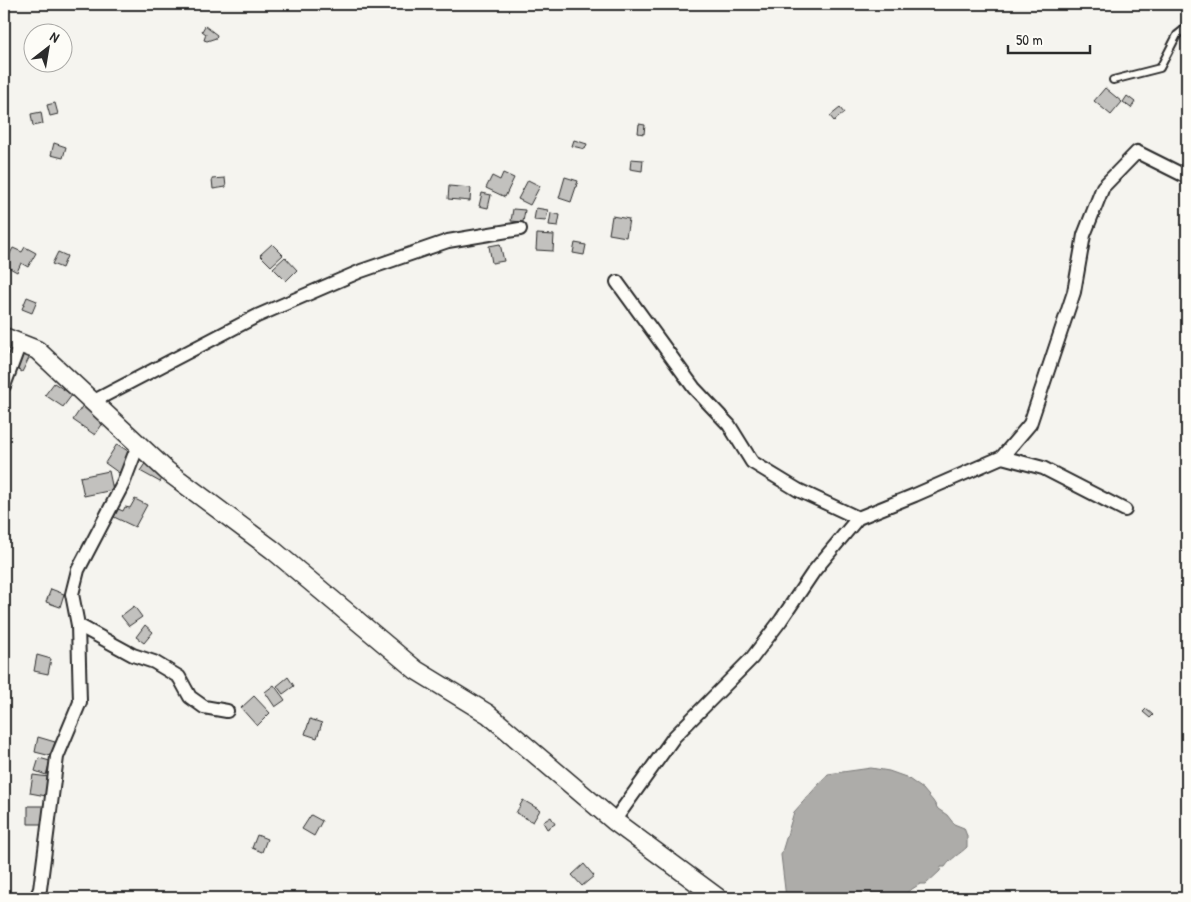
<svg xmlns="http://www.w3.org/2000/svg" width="1191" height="902" font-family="'Patrick Hand',sans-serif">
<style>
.water{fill:#adaca9;stroke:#797877}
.building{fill:#c2c1be;stroke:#2b2b2b}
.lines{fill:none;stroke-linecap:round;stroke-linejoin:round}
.lane-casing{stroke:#2b2b2b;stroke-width:10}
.street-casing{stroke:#2b2b2b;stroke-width:16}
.secondary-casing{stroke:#2b2b2b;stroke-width:21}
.lane{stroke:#fdfcf7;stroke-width:6}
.street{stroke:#fdfcf7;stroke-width:12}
.secondary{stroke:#fdfcf7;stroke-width:18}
</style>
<rect width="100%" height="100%" fill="#f5f4ef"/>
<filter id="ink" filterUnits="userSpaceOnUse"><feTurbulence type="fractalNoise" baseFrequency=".02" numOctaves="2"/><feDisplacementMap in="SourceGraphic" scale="10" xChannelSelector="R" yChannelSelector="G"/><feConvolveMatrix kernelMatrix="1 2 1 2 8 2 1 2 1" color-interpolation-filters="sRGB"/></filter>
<g filter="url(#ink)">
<path class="water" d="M871,768L889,771L906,777L923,789L933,801L938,809L947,815L954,824L964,828L967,836V847C960,854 951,858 945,867H941L940,871L926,884H920L898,898H786L781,855L794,812L828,774Z"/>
<path class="building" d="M205,26L217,35L216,38L207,41L204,40L206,34L202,31Z
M1105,88L1122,102L1111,115L1094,101Z
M1127,96L1135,102L1131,108L1123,102Z
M55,103L58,114L50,116L47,105Z
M840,108L844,113L834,121L830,116Z
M41,112L43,124L33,126L31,114Z
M639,124L645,125L644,134L638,133Z
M574,140L587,144L585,149L572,146Z
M54,143L66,147L63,158L51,155Z
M631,159L643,160L642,171L630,169Z
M503,173L514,178L505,197L486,188L492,176L500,180Z
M565,177L578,181L571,202L559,198Z
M225,178L226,187L213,189L212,179Z
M528,180L540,186L530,205L518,199Z
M449,186L471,188L470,201L448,199Z
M482,193L491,195L488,208L479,206Z
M536,208L548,210L546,221L534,220Z
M513,209L525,210L523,222L511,221Z
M551,213L560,215L558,226L549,225Z
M612,216L629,219L626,237L609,234Z
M537,234L554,235L553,251L536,250Z
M575,243L586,245L584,255L573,253Z
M272,244L283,255L271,266L260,255Z
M500,244L504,261L492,263L489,246Z
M25,247L36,253L28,267L21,263L17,272L4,265L13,248L22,252Z
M58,252L67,256L62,268L52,264Z
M285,257L297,270L286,281L273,268Z
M27,297L37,301L32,313L22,309Z
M22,352L30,356L22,372L14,367Z
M54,383L72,395L63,407L45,395Z
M83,405L105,420L95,435L73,420Z
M117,444L131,453L119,473L105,463Z
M146,462L165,474L160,482L140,471Z
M109,471L113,490L84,496L80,477Z
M135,499L147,505L135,527L114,517L118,509L123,511L125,507L130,508Z
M51,589L64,594L60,607L46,602Z
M134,606L142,617L129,626L121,616Z
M145,625L153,632L144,643L136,637Z
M37,655L51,659L48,674L34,671Z
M288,677L294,686L283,694L277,686Z
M274,685L285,700L275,707L265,692Z
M254,696L270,713L257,726L241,708Z
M1146,709L1153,715L1150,718L1143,712Z
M310,719L322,723L317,738L305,734Z
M38,737L55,742L51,756L35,752Z
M39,758L50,761L46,775L35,771Z
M33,775L49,777L46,796L30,793Z
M523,800L540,810L533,822L516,813Z
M28,806H46V824H28Z
M311,815L322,821L314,836L302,829Z
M551,817L555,824L547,829L543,822Z
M257,835L267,839L262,852L252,848Z
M584,864L594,876L582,886L572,875Z
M46,893L54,898H43Z"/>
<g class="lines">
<g class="lane-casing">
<path id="lane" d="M1113,80L1160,68L1177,35L1187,27"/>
</g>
<g class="street-casing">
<path id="street" d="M617,282L694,388L729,425L752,462L798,490L858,518
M4,386L20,343
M92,402L257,316L361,271L448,241L520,229
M1002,457L1030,424L1074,292L1084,235L1103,187L1137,152L1187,177
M78,625L133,655L154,662L179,677L190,697L204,707L227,711
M614,821L674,737L752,658L781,620L814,571L858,518L915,495L1002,457L1043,468L1125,510
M36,898L40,889L57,757L80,702L78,625L72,594L78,570L123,484L138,445"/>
</g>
<g class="secondary-casing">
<path id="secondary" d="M4,337L37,350L167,471L273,550L416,670L488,714L614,821L718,898"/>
</g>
<use href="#lane" class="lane"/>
<use href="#street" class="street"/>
<use href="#secondary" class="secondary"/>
</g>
</g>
<rect width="1191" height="902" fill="none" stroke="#fdfcf7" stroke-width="20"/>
<rect x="10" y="10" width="1171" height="882" fill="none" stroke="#2b2b2b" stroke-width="2" filter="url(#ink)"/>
<g transform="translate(48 48) rotate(31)"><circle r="24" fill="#fdfcf7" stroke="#a9a8a5"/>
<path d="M0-4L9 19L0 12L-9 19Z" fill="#2b2b2b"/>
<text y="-8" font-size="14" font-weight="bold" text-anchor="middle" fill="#2b2b2b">N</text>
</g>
<path d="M1008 45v8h82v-8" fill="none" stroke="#2b2b2b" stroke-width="2.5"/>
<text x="1016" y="45" font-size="15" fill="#2b2b2b" stroke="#fdfcf7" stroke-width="4" paint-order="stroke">50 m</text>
</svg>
